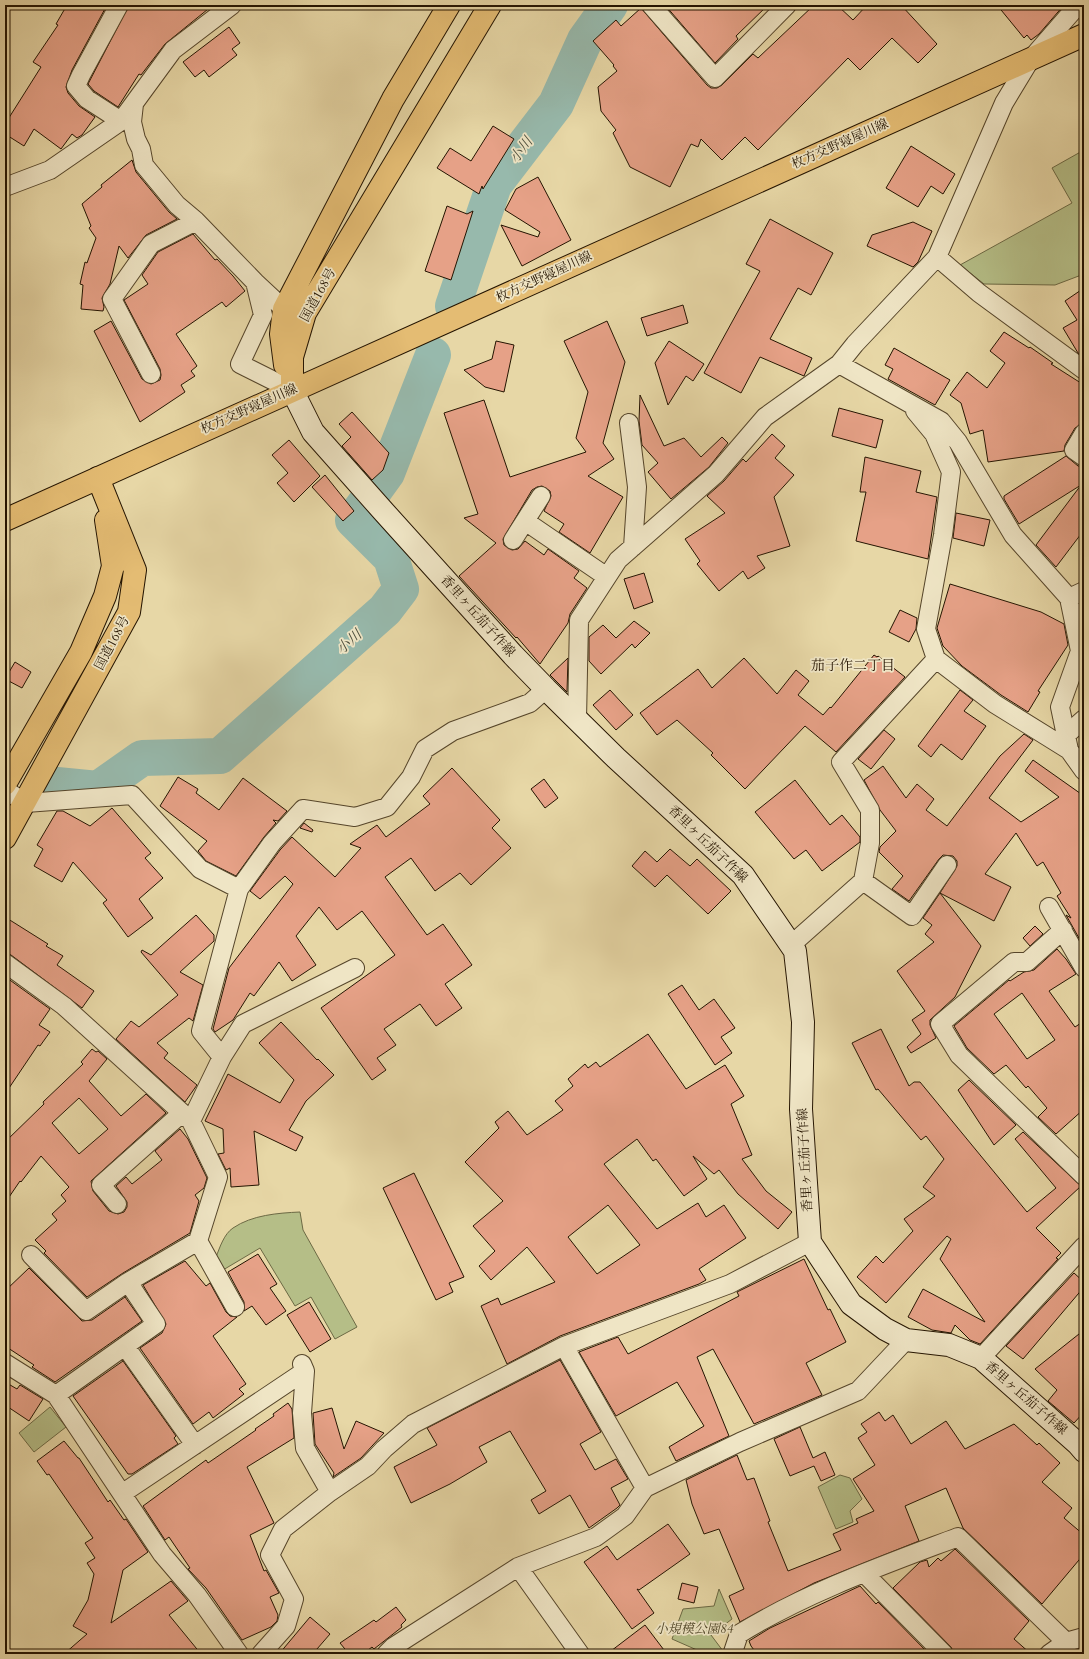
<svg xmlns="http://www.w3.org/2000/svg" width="1089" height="1659" font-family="Cardo,'Noto Serif JP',serif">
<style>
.green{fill:#b5be87;stroke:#6c6944}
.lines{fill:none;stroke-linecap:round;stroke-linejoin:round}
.river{stroke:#97b9ac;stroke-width:36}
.building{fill:#e6a187;stroke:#241401;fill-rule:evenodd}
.street-casing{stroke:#55452a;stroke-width:20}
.secondary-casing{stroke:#241401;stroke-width:24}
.primary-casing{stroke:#241401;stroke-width:24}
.highway-casing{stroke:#241401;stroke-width:24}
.street{stroke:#efe5c5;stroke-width:18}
.secondary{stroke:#efe5c5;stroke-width:22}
.primary{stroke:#e4bc73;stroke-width:22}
.highway{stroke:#e4bc73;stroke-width:22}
.labels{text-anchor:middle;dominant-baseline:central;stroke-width:3.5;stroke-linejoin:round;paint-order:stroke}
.street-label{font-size:13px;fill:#241401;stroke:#efe5c5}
.park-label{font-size:13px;font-style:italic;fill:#504729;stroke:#efe5c5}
.water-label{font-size:14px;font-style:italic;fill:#4c4e3d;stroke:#efe5c5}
.neighbourhood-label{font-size:14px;fill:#241401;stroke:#efe5c5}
</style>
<rect width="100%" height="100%" fill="#e7d7a6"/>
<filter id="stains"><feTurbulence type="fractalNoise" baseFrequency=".005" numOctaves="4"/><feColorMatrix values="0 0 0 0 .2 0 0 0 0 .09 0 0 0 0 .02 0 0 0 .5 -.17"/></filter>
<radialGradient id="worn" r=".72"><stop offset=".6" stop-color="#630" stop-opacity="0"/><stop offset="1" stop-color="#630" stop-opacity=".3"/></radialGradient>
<path class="green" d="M1084,150V274L1055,285L984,284L960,265L1072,203L1052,168Z
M300,1212L303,1230L357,1327L335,1339L311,1297L295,1306L260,1248L223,1270L216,1257C220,1247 224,1234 233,1228C252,1215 278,1213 300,1212Z
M50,1407L66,1427L34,1452L19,1433Z
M840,1475L850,1478L862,1499L850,1511L853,1522L836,1529L818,1487Z
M719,1589L732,1619L711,1635L723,1651L720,1654H706L672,1639L683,1609L714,1606Z"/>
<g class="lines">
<path class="river" d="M453,306L494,185L556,104L585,40L610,5
M57,785L98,789L142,758L220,756L385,610L401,589L391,558L353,520L387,473L433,355"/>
</g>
<path class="building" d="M67,5H107L72,70L66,87L68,93L79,106L95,117L82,135L77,138L72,134L61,149L34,129L24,146L5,134V124L41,67L33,62L58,25L56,24Z
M129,5H213L165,44L141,75L139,74L118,107L94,91L88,84Z
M665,5H768L736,36L738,39L715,63Z
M814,5H837L853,20L867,5H901L937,44L918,63L892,38L860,70L848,58L758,150L745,137L722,160L701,139L698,147L691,144L670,187L630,167L613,133L616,130L601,111L598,87L617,71L613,66L614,65L593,41L616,20L621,26L641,8L707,85L711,88H717L722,85L753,54L758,58Z
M997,5H1064L1039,34L1031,40L1027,35L1024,38Z
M229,27L240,43L232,49L237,55L209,77L204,70L195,77L183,62Z
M493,126L514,139L483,189L482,186L479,194L437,168L450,148L471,161Z
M911,146L955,174L943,194L931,186L918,207L886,188Z
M132,160L136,172L169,212L177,219L146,235L128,258L119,246L110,284L102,298L104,307L103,311L81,309L83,285L80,284L85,262L87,263L96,238L89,228L91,226L82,204L102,187L101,185Z
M538,177L571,240L522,266L501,225L538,237L540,232L505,210L516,189Z
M447,206L467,214L473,211L451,280L425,271Z
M770,219L833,253L811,295L798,288L770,339L812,358L804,376L760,357L741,393L704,373L760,271L746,264Z
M913,222L932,231L918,262L913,267L867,246L872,235Z
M193,234L215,260L217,259L233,276L245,291L226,307L222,302L176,334L197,366L191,371L195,376L181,385L185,392L140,422L94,331L111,321L142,379L151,384L160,380L161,375L160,369L124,300L148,284L142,275L158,252Z
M1084,288V357L1078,353L1063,328L1077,320L1065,301Z
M683,305L688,323L647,336L641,318Z
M607,321L625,362L603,443L614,459L588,476L623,497L590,553L559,532L564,524L544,511L551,496L550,491L542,486L537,487L532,490L503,539L504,545L512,550L518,549L525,541L544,555L548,549L579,571L574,578L587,588L570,614L568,623L540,664L517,637L516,638L459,576L496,543L464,518L478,514L444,413L484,400L510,477L586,452L576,438L588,392L564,341Z
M1004,332L1029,348L1030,347L1053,363L1051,364L1084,385V423L1075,428L1065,445L1064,451L988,462L983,430L970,434L961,403L950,395L967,372L987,388L1005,363L990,351Z
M496,341L514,345L504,392L485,387L464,370L492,359Z
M669,341L704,364L693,381L686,376L668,405L655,363Z
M894,348L950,380L935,405L888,379L893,369L885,365Z
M640,395L664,446L684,438L701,457L722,437L728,443L709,467L671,499L648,472L658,463L642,445L639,421Z
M839,408L883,420L876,448L832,436Z
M352,412L389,453L383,470L372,480L342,446L351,437L339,424Z
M772,434L785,446L775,458L794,475L774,497L790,546L757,556L765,568L748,579L743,571L719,591L697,564L700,561L685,539L725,513L707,496L724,481L743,459L746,462Z
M289,440L320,476L294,502L277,483L288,473L272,455Z
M1066,456L1078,466L1084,467V530L1056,567L1036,545L1081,485L1019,524L1004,499V496Z
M865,457L921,471L916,492L937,497L928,559L856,541L866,492H860Z
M325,475L354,511L343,521L312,487Z
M956,513L990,520L984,546L953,538Z
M644,573L653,602L634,609L624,579Z
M950,584L1041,612L1064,624L1068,645L1038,691L1040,692L1028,712L1001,695L962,666L943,646L937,628Z
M900,610L917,618L916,629L909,642L889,632Z
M634,621L650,633L635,648L632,644L601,674L589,661V637L603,625L616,638Z
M874,655L877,657L878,656L905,677L836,752L805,726L745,789L711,755L713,753L677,720L657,735L640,713L698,669L712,688L744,658L777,694L796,670L809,681L798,695L823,715L830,707L831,708Z
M568,658L567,692L550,675Z
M15,662L31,672L22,688L5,679Z
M610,690L633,715L616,730L593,705Z
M960,690L973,700L964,711L986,726L962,760L941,744L931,757L918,746Z
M884,730L895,739L871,769L858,759Z
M1024,734L1033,740L989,798L1021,822L1059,797L1025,771L1033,760L1084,796V947L1066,915L1071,918L1057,896L1061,893L1043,862L1037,866L1016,833L985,874L1011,887L994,921L940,893L957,866V861L953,856L943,855L939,859L909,901L892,889L903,876L879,852L880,847L896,831L880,810L864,780L883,766L906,798L917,784L934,799L926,810L947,826L1000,756Z
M452,768L500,820L492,828L511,848L471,885L460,873L435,891L411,858L385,877L427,935L443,924L472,965L445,984L462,1008L436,1026L420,1004L384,1029L396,1045L377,1058L386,1070L372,1080L321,1008L395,955L362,911L337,930L319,907L296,936L316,965L292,981L279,962L254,996L250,993L233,1020L215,1032L213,1029L229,968L293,884L285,876L260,899L250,891L280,850L292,837L335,877L361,848L350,844L377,825L386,837L430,804L423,796Z
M178,777L198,789L196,793L219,810L243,778L287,811L278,821L273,820L276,823L264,837L236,876L206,861L198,851L207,841L160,806Z
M544,779L558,798L545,808L531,789Z
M795,780L830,825L842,815L860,837V842L822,871L806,850L794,859L755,812Z
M112,808L151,853L145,858L163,878L139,899L153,918L128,937L103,903L107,900L73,862L62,882L34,866L43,849L37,845L57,811H63L90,826Z
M304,823L313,830L312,832L300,828Z
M670,849L690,866L697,859L731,891L708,914L667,875L655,887L632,866L645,851L657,862Z
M940,893L981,946L955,997L930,1020V1025L936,1038L911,1053L907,1047L921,1034L912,1020L925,1011L897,971L934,942L925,934L932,925L923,918Z
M196,915L214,935V941L180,972L203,985L193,1021L189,1018L157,1043L168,1053L164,1058L197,1085L185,1102L116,1039L131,1021L139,1027L178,995L141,952L142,950L151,955Z
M5,917L48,944L46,946L63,956L57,965L94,991L82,1008L11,955L5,953Z
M1035,926L1043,934L1030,946L1023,938Z
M1057,949L1066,959L1076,974L1049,991L1075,1027L1084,1021V1109L1056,1134L1038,1117L1047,1108L1028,1086L1026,1088L1006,1065L994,1074L967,1048L954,1026L1009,980L1010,981L1024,972L1034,970ZM1022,993L1055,1040L1027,1059L994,1014Z
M7,978L50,1009L39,1025L50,1032L40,1046L38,1045L5,1094V981Z
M682,985L699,1010L714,999L735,1028L721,1037L732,1053L715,1065L668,994Z
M281,1022L317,1060L318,1059L334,1075L306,1101L289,1130L303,1137L296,1151L254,1131L259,1185L231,1187L230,1168L226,1170L218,1154L224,1153L223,1129L205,1121L228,1074L280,1103L294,1080L259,1043Z
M881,1029L909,1086L914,1082H920L1027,1212L1056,1188L1015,1139L1023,1132L1081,1186L1036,1228L1061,1253L1056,1258L1058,1259L980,1344L970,1340L955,1325L951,1333L932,1330L908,1317L923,1289L985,1322L940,1259L951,1239L947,1236L886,1303L857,1277L876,1256L883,1263L913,1231L904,1219L935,1196L923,1187L944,1159L926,1136L921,1140L878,1089L876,1090L852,1043Z
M648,1034L686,1089L725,1065L744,1096L731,1104L752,1155L742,1159L766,1191L792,1212L778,1229L738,1194L719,1170L714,1174L693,1156L707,1179L684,1196L656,1159L653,1161L637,1139L604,1164L657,1229L698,1203L706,1217L724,1205L746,1238L699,1269L706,1280L699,1284L560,1336L507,1364L481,1306L498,1298L501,1305L555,1282L527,1247L491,1280L479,1266L495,1251L473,1226L503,1201L465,1162L499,1128L495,1122L508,1111L527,1135L563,1110L555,1101L573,1086L568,1079L585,1064L588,1068L596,1062L600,1067ZM608,1205L640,1245L597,1274L568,1237Z
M92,1049L96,1052L98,1051L107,1059L89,1081L121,1116L146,1094L166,1113L91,1181L93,1191L109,1211L118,1214L124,1212L127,1207V1202L116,1186L126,1177L132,1184L162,1160L155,1151L180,1129L188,1139L207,1178L204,1188L195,1195L199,1201L190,1233L123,1273L87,1297L44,1253L46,1251L35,1240L57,1220L52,1214L66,1201L61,1195L69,1187L41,1156L21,1182L20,1181L5,1203V1142L44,1104L43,1102L83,1064L81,1062ZM79,1098L108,1129L79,1154L52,1123Z
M969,1080L1016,1125L994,1145L958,1090Z
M414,1173L464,1277L449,1283L453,1292L436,1300L383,1188Z
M258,1254L277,1284L270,1288L286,1311L266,1325L252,1306L244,1311V1302L228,1272Z
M804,1259L828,1310L830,1309L846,1342L806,1363L822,1395L754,1424L713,1349L697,1357L729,1436L676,1461L669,1447L704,1426L677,1382L616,1416L579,1352L618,1337L628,1354L739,1296L737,1292Z
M185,1261L206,1286L210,1283L226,1312L230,1316L237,1317L213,1336L246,1384L239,1389L244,1394L213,1418L209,1412L193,1424L140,1348L162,1333L166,1324L143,1285Z
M29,1268L82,1321L92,1320L125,1297L142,1321L55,1382L32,1367L34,1365L5,1346V1291Z
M1074,1273L1084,1282V1287L1023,1359L1006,1346Z
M309,1302L331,1339L310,1352L287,1315Z
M1084,1330V1412L1074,1423L1048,1401L1057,1390L1035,1369Z
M560,1360L601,1432L580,1444L595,1470L616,1459L628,1479L611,1488L620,1505L617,1508L589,1528L570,1495L539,1514L531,1500L546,1491L510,1431L479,1447L487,1462L450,1484L411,1503L394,1467L437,1445L427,1428Z
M123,1361L176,1436L174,1438L178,1444L132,1474H128L73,1396Z
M5,1382L17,1389L20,1385L43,1399L29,1421L5,1405Z
M288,1403L292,1409L294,1438L247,1467L274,1523L250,1535L264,1571L266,1570L279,1593L270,1597L278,1615L277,1621L271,1627L242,1640L206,1588L188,1569L190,1568L169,1537L165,1540L143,1506L206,1460L208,1463L256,1430L255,1429L274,1416L273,1414Z
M332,1408L344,1449L356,1421L384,1433L361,1458L333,1477L334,1473L315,1444L313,1413Z
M879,1412L885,1421L893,1415L911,1444L946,1421L965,1449L1014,1424L1037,1445L1039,1443L1060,1463L1042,1482L1072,1508L1064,1518L1084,1535V1554L1042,1604L963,1528L946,1488L905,1506L919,1541L814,1583L740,1622L729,1596L744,1589L719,1529L704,1534L692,1504L686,1480L737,1455L747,1480L754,1478L770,1521L768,1522L788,1571L841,1550L833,1534L858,1523L856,1519L874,1511L853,1479L875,1465L858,1438L867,1432L861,1424Z
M800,1427L813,1458L825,1452L835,1475L821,1481L814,1466L790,1476L774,1439Z
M64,1441L78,1458H79L108,1502L110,1500L124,1520L126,1519L148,1552L123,1570L111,1623L171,1581L188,1601L169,1615L201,1654H64L87,1634L73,1626L88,1600L94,1574L87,1563L95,1558L85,1543L93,1538L49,1474L47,1475L37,1461Z
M668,1524L690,1554L639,1590L637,1589L654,1613L632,1629L584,1562L607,1546L617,1560Z
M955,1549L1029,1621L1014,1639L1031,1654H954L951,1647L893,1588L920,1562L927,1560L929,1567L938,1558L941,1561Z
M682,1583L698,1587L694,1603L678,1599Z
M860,1586L876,1604L878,1602L929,1654H757L751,1646L749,1641L770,1628Z
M396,1607L406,1620L401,1625L402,1627L374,1649L372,1647L363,1654H349L340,1643L374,1620L376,1622Z
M310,1617L330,1634L317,1649L311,1654H279Z
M645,1625L667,1654H607Z"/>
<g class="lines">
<g class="street-casing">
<path id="street" d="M119,5L81,75L76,86L87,99L121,121
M651,5L715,78L787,5
M134,104L132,122L136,139L141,149L144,165L177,205L196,221
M5,187L50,170L121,121L173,50L232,5
M937,257L979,293L1084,370
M255,282L284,309
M839,364L941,421L958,442L1013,535L1069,598L1080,651L1060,707L1069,750L1084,771
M151,374L112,299L151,244L196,221L255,282L263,315L240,364L292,390
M915,411L934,434L951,472L943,535L926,629L936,659L995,704L1069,750
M629,423L637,487L633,547
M1084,433L1074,450L1084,457
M541,496L525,521L607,577
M513,540L525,521
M1069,598L1084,591
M577,720L579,620L618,560L716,474L765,417L839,364L855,344L937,257L1004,103L1030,60L1078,5
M1066,735L1084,719
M5,790L26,803L132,795L200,869L239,889L272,843L303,809L355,817L387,807L411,777L425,749L453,731L530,703L546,689
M863,881L912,916L947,865
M1049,907L1084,968
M1063,930L1027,962H1014L940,1024L959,1055L1084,1176
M791,945L863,881L870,843V810L841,762L936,659
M5,963L64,1006L191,1121L218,1177L198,1241L235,1307
M222,1057L243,1024L355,968
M191,1121L222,1057L201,1031L239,889
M117,1204L101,1185L182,1113
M31,1255L86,1311L128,1282
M125,1346L195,1445
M564,1346L645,1488
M981,1358L1084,1246
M5,1363L56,1395L162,1554L197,1595L239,1654
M302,1364L305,1371L302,1413L305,1448L330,1492
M56,1395L156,1324L128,1282L198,1241
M123,1493L305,1371
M518,1567L580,1654
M864,1573L944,1654
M261,1654L286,1626L294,1599L270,1555L283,1529L330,1492L368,1466L384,1449L413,1424L564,1346L730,1284L810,1242
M386,1654L393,1647L518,1567L596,1537L625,1516L645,1488L740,1442L858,1391L906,1340
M736,1654L733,1652L739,1634C807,1592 884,1565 958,1537L1066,1642
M1049,1654L1066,1642L1084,1637"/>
</g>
<g class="secondary-casing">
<path id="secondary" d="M292,390L313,432L384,512L513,655L546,689L616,758L743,875L795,951L803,1022L801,1109L810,1242L851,1304L885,1329L906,1340L949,1345L981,1358L1078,1444L1084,1451"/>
</g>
<g class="primary-casing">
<path id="primary" d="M5,520L1084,35"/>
</g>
<g class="highway-casing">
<path id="highway" d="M285,365L281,334L284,309L393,99L449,5
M292,390V357L305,313L490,5
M5,784L81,652L105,596L113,566L106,520
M5,838L129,612L135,570L98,478"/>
</g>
<use href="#street" class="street"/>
<use href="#secondary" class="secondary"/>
<use href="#primary" class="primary"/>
<use href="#highway" class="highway"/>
</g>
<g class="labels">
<g class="street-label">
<text transform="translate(840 144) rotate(-24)">枚方交野寝屋川線</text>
<text transform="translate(544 277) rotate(-25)">枚方交野寝屋川線</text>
<text transform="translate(318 295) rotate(-61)">国道168号</text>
<text transform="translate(249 409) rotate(-24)">枚方交野寝屋川線</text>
<text transform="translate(478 616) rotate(48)">香里ヶ丘茄子作線</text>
<text transform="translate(112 643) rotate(-62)">国道168号</text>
<text transform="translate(708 844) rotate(44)">香里ヶ丘茄子作線</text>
<text transform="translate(805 1160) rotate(-93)">香里ヶ丘茄子作線</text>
<text transform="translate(1026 1398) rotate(41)">香里ヶ丘茄子作線</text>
</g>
<g class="park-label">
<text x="694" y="1629">小規模公園84</text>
</g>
<g class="water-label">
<text transform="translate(521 150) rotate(-53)">小川</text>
<text transform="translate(349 642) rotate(-42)">小川</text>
</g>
<g class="neighbourhood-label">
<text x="853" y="665">茄子作二丁目</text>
</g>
</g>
<rect width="1089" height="1659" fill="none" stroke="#e7d7a6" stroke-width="20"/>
<rect x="6" y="6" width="1077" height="1647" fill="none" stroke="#241401" stroke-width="2"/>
<rect x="10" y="10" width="1069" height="1639" fill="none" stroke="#241401"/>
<rect width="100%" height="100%" filter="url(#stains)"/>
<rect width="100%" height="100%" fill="url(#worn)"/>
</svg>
